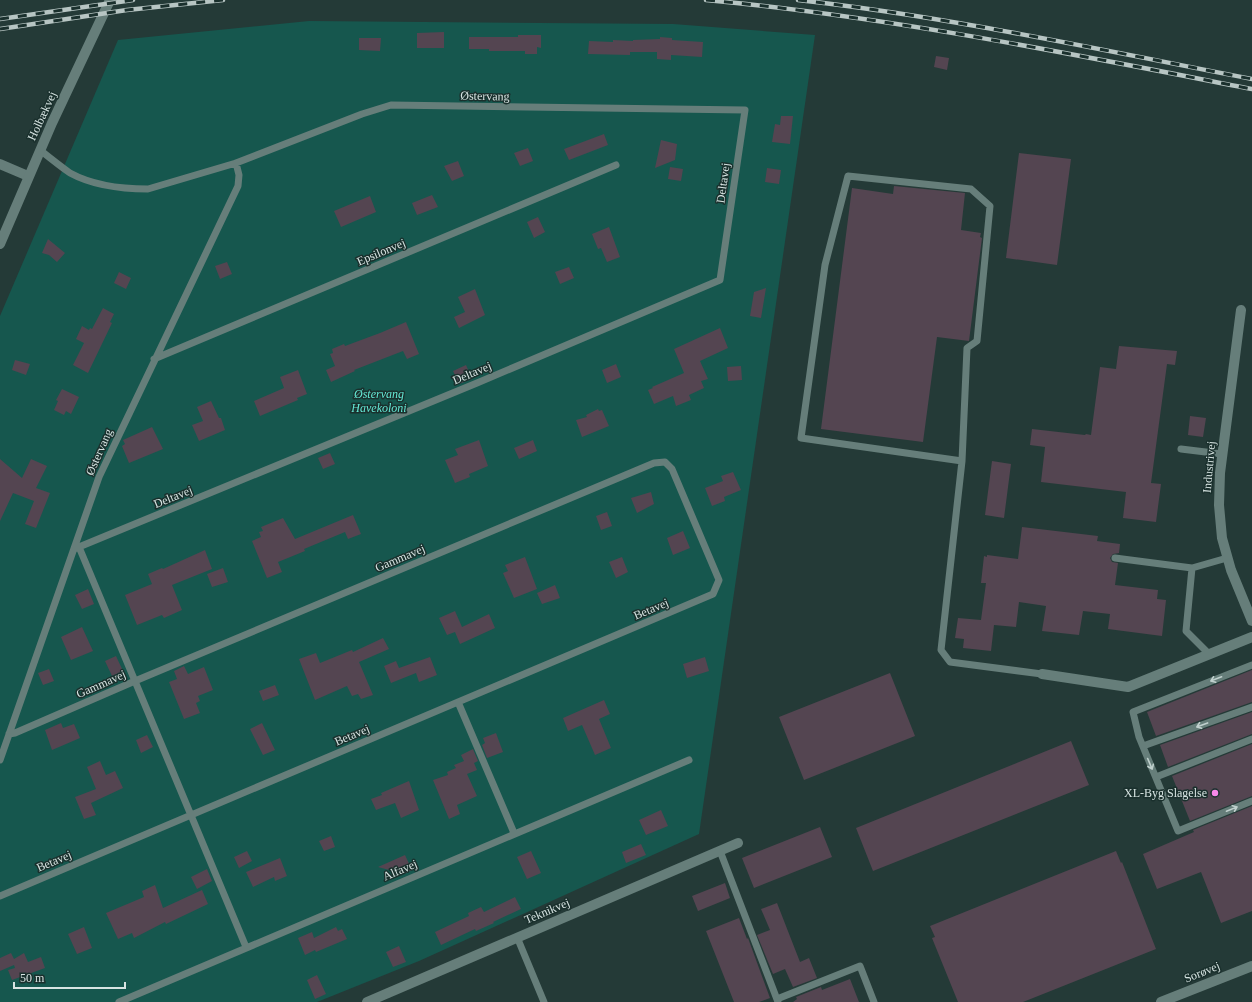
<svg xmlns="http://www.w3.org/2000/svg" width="1252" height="1002" font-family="'Times New Roman',serif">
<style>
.green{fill:#16574e}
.building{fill:#544551}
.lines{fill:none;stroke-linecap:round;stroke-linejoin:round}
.service{stroke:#667e7a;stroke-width:7}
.minor{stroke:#667e7a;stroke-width:10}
.tertiary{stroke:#667e7a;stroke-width:10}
.rail-casing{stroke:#b7c5c3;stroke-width:4.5}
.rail{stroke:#1a302d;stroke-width:3;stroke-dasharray:9;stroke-linecap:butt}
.oneway{stroke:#c0d0cd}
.poi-dot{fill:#f888e9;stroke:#1a302d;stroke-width:1.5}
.labels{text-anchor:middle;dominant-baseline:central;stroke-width:3;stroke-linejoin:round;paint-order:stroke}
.street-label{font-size:12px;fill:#d7e4e2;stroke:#1a302d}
.park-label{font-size:12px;font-style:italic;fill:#64e9d6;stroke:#1a302d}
.poi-label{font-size:12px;fill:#d7e4e2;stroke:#1a302d;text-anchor:end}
</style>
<rect width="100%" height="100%" fill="#243a37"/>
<path class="green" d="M309,21L673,24L815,35L699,834L419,961L317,1002H0V316L118,40Z"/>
<path class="building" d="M444,32V48H417V33Z
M518,35H541V48L537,47V54H525V51H489V49H469V37H518Z
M660,37L672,38V40L703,42L702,57L671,55V60L657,59V52H630V55L588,54L589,41L613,42V40L633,41V40L660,39Z
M359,38H381L380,51L359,50Z
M936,56L949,58L947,70L934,67Z
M781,116H793L790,144L772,142L775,124L780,125Z
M604,134L608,145L569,160L564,149Z
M661,140L677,144L675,160L655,168Z
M528,148L533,161L520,166L514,153Z
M1019,153L1071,159L1057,265L1006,258Z
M458,161L464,176L452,181L444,166Z
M670,167L683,169L681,181L668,179Z
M767,168L781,170L779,184L765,182Z
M894,186L965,193L961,230L981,233L980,237L982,238L969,341L937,337L923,442L821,429L852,188L893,194Z
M432,195L438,207L417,215L412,203Z
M370,196L376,212L341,227L334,211Z
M538,217L545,232L534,238L527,222Z
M609,227L620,257L607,262L601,248L598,249L592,234Z
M48,239L65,253L57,262L49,255L42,253Z
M227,262L232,274L220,279L215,266Z
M569,267L574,278L560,284L555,272Z
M119,272L131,278L126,289L114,283Z
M766,288L761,318L750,316L754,292Z
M475,289L485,315L459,328L454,317L465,312L458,297Z
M103,308L114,314L110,322L112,323L88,373L73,365L84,343L76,339L82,326L89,330L90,328L92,329Z
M406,322L419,354L407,359L403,351L354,370L355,371L331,382L326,370L335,366L330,354L333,353L332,349L344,344L345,346L380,333Z
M720,328L728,348L700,361L708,379L701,381L704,388L689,395L691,400L676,406L673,396L654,404L648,390L653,388L652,387L684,373L674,349Z
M1119,346L1177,351L1175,365L1167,364L1151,483L1161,484L1156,522L1123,518L1126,492L1041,482L1045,447L1030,445L1032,429L1085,435L1086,434L1091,435L1100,367L1116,369Z
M15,360L30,364L26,375L12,370Z
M616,364L621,377L607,383L602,370Z
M466,365L472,379L459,384L453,371Z
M741,366L742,380L728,381L727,367Z
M298,370L307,394L297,398L298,400L260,416L254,401L284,388L280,377Z
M62,389L79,397L71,414L66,411L64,415L54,410L58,401L56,400Z
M211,401L219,418H221L225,430L199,441L192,425L203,421L197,407Z
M598,409L599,411L602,410L609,426L582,437L576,420L587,417L586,415Z
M1190,416L1206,418L1203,437L1188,435Z
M152,427L163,449L129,463L122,446L125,444L123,440Z
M479,440L488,466L469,474L470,477L455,483L445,460L458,455L455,449Z
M533,440L537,451L519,459L514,448Z
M330,453L335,464L323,469L318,458Z
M0,459L22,478L31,459L47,466L36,488L50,493L36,528L25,524L34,501L13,493L0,521Z
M992,461L1011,464L1004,518L985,515Z
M733,472L741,490L724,497L725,501L712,506L705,488L723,481L721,476Z
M651,492L654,504L637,513L631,498Z
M607,512L612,526L601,530L596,516Z
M353,515L361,534L348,539L345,532L304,549L305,551L278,562L282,572L267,578L252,541L261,537L259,532L263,531L261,527L283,518L295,539Z
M1022,527L1098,536L1097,541L1120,544L1119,553L1113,554L1110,558L1112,562L1118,563L1115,585L1158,590L1157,599L1166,600L1162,636L1108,629L1110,614L1083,611L1079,635L1042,631L1046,606L1019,602L1016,627L994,625L991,651L963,648L964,639L955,638L958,618L981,620L986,583H981L984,556L987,557V555L1018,559Z
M683,531L690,548L673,555L667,538Z
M205,550L212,569L172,585L182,610L164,618L162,615L137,625L125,595L152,584L148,574L162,568L163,569Z
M525,557L537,589L514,598L503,573L508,571L505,565Z
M622,557L628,572L616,578L609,562Z
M223,568L228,582L212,587L207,574Z
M555,585L560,598L542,604L537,593Z
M88,589L94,604L82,609L75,595Z
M455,611L462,627L489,614L495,628L460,644L455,632L447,635L439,618Z
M82,627L93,651L71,660L61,637Z
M383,638L389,649L359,662L373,695L361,699L358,694L352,696L347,686L315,700L299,659L316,653L320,663L352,650L353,652Z
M116,656L123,671L112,676L105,661Z
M430,657L437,675L419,682L416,673L391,683L384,666L396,661L399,668Z
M705,657L709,671L687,678L683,664Z
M184,666L188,674L204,667L213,690L198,696L200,701L196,703L200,713L184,719L169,682L177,679L174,671Z
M49,669L54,681L43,685L38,673Z
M1252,670V702L1156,736L1147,712Z
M890,673L915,736L804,780L779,717Z
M275,685L279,695L263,701L259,691Z
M604,700L610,714L599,719L611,748L595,755L582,725L568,731L563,718Z
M1252,712V734L1168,767L1160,745Z
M61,723L63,728L74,724L80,738L52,750L45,730Z
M262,723L275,750L263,755L250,729Z
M496,733L503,752L487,758L482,745L485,743L483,738Z
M147,735L153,747L141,753L136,740Z
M1071,741L1089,785L873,871L856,828Z
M1252,744V796L1190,821L1172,776Z
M473,749L478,761L474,763L477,770L467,774L477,796L457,805L460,814L449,819L433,780L448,775L447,772L456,768L454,765L464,761L461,755Z
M100,761L106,775L115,771L123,788L91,803L96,815L84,819L75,797L96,789L87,767Z
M409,781L419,810L401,818L395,803L376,810L371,799L382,795L381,793Z
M1252,806V911L1221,923L1201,872L1157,889L1143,854L1194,832L1193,830Z
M661,810L668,826L646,835L639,820Z
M820,827L832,857L754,888L742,858Z
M331,836L335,847L324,851L319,841Z
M641,844L646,855L626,863L622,852Z
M247,851L252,861L239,868L234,857Z
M531,851L541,873L527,879L517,857Z
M1116,851L1121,863L1122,862L1156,949L1023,1002H958L932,938L935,937L930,926Z
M405,855L412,870L404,874L378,867Z
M280,858L287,876L275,881L274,877L253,887L246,872Z
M207,869L212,881L197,889L191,877Z
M725,883L730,898L698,911L692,896Z
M155,885L163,908L202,890L208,904L166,924L165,922L134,938L132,933L118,939L106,913L144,897L142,891Z
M515,897L521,909L493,922L494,923L476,931L475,929L441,945L435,932L469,916L468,913L481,907L484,912Z
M777,903L800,962L809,958L817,978L793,987L785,969L773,974L757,935L770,930L761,909Z
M739,918L747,939L748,938L770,998L759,1002H734L706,931Z
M84,927L92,948L77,954L68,934Z
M336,927L338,931L342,929L347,939L316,952L315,950L305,955L298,938L312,932L314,938Z
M399,946L406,962L393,967L386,952Z
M11,953L14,959L24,953L28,962L41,957L45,968L12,980L8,970L15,968L14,965L0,971V958Z
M317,975L326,994L315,999L307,980Z
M850,979L859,1002H793L797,999L796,997L821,987L822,990Z"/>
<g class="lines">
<path class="service" d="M40,150C50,158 60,166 70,173C92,185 123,189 148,189L236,163L362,114L391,105L745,110L720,280L477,383L74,549
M154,359L616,165
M1181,449L1222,454
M962,461L801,438L825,265L848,176L971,189L990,206L977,341L967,348L962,461L941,650L950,662L1042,674
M79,547L246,947
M1115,558L1192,568
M1209,654L1186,631L1192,568L1227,558
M1252,665L1133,712L1139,737L1178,831L1252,801
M458,702L514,833
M1143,746L1252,707
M0,760L99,477L238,186L239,175L236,163
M1156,777L1252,739
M720,851L778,1002
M0,896L713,594L719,580L672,469L665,462L654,463L135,681L15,733L9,734
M517,937L544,1002
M777,999L860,966L874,1002
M119,1002L689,760"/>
<path class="minor" d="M0,164L28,176
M1241,310L1220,473L1219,505L1222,538L1231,570L1252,621
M1042,674L1128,687L1252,637
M367,1002L738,843"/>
<path class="tertiary" d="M0,244L52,123L110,0
M1161,1002L1252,966"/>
<g class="rail-casing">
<path id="rail" d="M706,0C890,17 1071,54 1252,89
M798,0C951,17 1101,50 1252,79
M0,19L133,0
M0,29L127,10L223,0"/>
</g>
<use href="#rail" class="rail"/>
</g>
<defs><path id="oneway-shaft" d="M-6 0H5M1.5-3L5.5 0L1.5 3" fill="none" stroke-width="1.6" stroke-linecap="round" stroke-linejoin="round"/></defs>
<g class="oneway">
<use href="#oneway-shaft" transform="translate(1216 679) rotate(159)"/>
<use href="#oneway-shaft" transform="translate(1202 725) rotate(160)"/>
<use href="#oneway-shaft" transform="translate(1150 764) rotate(67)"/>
<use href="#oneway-shaft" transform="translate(1232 809) rotate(-22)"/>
</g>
<circle class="poi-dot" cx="1215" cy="793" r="4"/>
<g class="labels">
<g class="street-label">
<text transform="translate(485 96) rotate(1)">Østervang</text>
<text transform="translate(42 116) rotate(-65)">Holbækvej</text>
<text transform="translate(723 183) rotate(-82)">Deltavej</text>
<text transform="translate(381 252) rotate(-23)">Epsilonvej</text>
<text transform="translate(472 373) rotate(-23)">Deltavej</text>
<text transform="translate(99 452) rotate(-66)">Østervang</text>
<text transform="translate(1209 467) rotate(-85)">Industrivej</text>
<text transform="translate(173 497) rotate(-22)">Deltavej</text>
<text transform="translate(400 558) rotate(-23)">Gammavej</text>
<text transform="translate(651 609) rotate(-23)">Betavej</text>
<text transform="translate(101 684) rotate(-24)">Gammavej</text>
<text transform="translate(352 735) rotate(-23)">Betavej</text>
<text transform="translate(54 861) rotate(-23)">Betavej</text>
<text transform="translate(400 870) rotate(-23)">Alfavej</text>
<text transform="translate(547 911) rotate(-23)">Teknikvej</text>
<text transform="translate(1202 972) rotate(-22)">Sorøvej</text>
</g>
<g class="park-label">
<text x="379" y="394">Østervang<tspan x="379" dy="14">Havekoloni</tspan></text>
</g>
<g class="poi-label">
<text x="1207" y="793">XL-Byg Slagelse</text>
</g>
</g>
<path d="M14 982v6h111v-6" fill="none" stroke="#d7e4e2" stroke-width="2"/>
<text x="20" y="982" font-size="12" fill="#d7e4e2" stroke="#1a302d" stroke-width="3" paint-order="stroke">50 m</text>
</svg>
